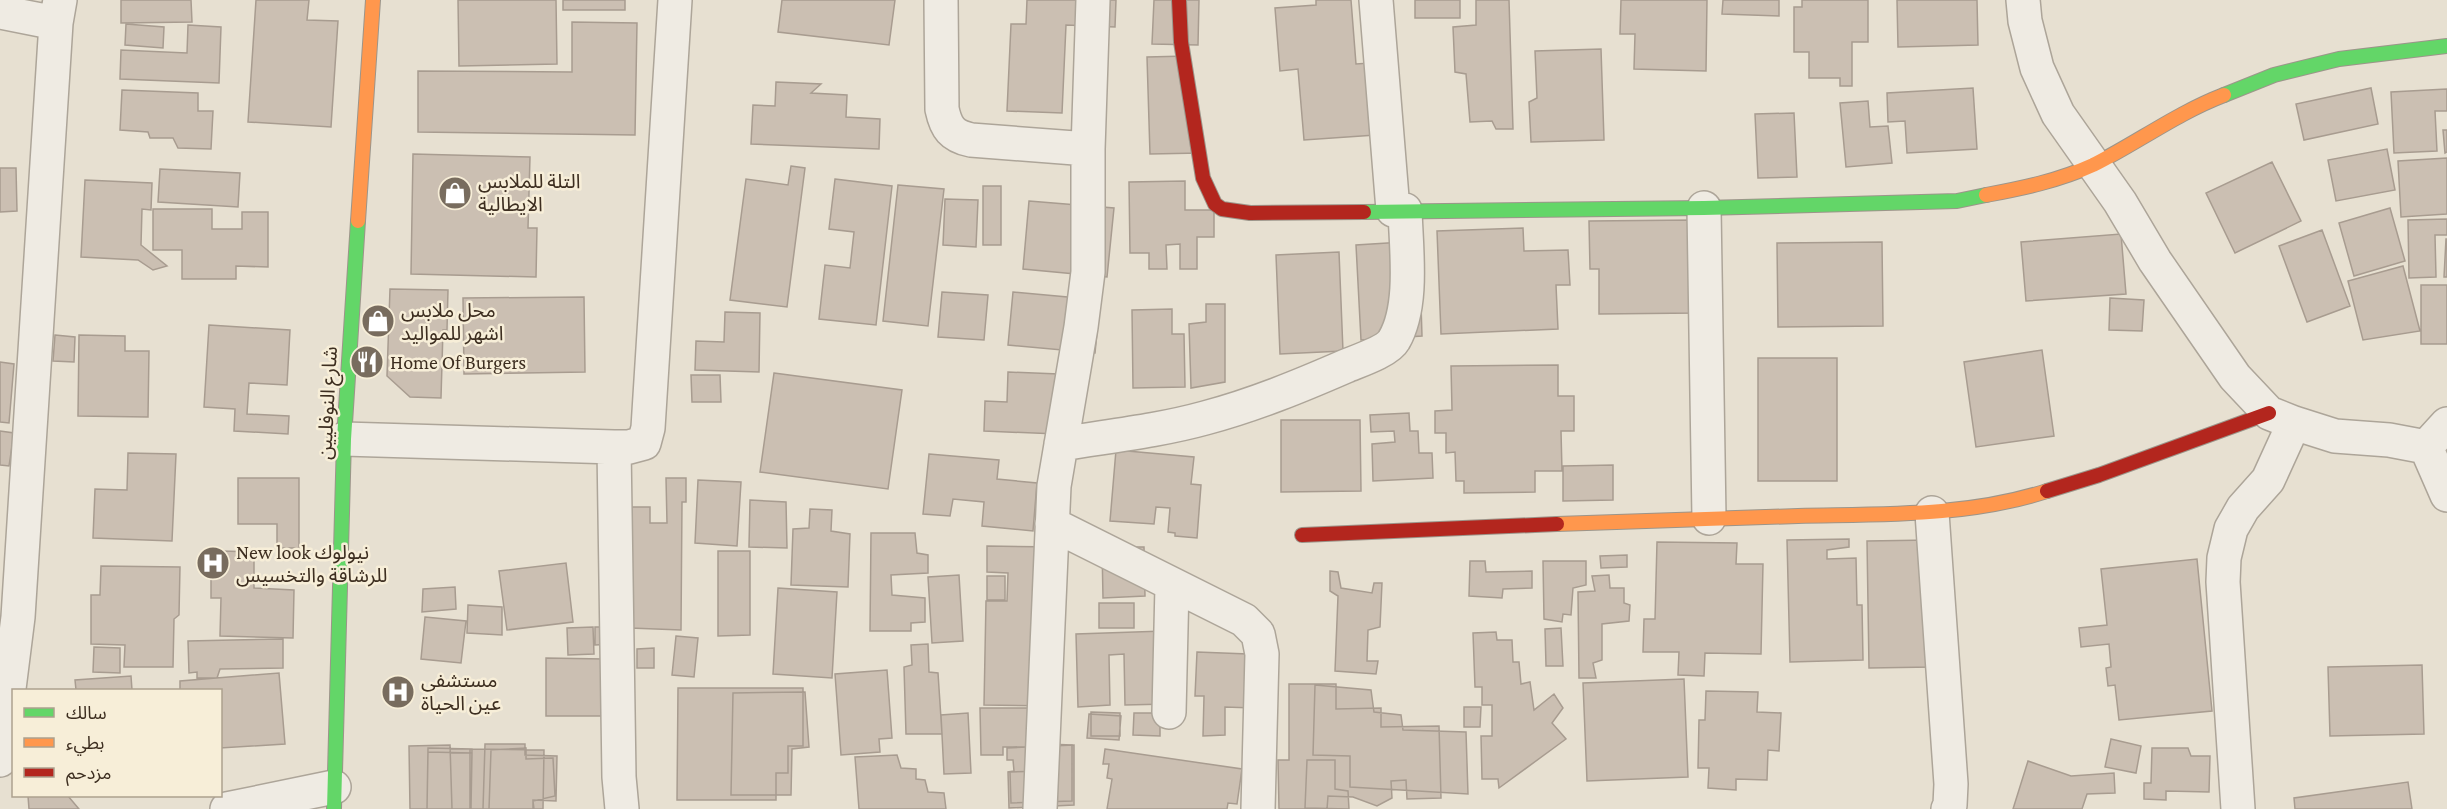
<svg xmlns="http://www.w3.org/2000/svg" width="2447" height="809" font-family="'Crimson Pro','Noto Sans Arabic',serif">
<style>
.building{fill:#cbbfb2;stroke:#a89c90;stroke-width:1.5}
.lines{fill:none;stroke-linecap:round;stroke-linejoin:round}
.street-casing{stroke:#ada599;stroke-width:36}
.fast-casing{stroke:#9c958a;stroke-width:16}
.slow-casing{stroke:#9c958a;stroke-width:16}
.jam-casing{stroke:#9c958a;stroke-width:16}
.street{stroke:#efebe3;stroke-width:33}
.fast{stroke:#63d668;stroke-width:14}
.slow{stroke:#ff974d;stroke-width:14}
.jam{stroke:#b3261e;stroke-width:14}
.labels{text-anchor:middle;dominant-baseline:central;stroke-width:5;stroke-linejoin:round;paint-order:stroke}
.poi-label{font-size:20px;fill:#3d2e20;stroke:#f7eed8;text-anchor:start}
.street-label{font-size:20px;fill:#3d2e20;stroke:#f7eed8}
</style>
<rect width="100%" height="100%" fill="#e7e0d1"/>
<path class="building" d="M121,0H191L192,22L121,23Z
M256,0H309L307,20L338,21L331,127L248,122Z
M458,0H556L557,64L459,66Z
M563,0H625V10H563Z
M782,0H895L889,45L778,32Z
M1027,0H1116L1115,27L1066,25L1062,113L1007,111L1011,24H1026Z
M1154,0H1199L1198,45L1152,44Z
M1316,0H1351L1356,64L1384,62L1390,134L1304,140L1298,69L1280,71L1275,8L1316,5Z
M1415,0H1460V18H1415Z
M1476,0H1509L1513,129H1496L1492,121L1470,122L1466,74L1455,72L1453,27L1476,25Z
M1621,0H1707L1706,71L1634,69L1635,34H1620Z
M1723,0H1779V16L1722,14Z
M1802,0H1868V42H1852V86H1840V78H1809V52H1794V7H1802Z
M1897,0H1977L1978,45L1898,47Z
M572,22L637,23L635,135L418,132V71L572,72Z
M126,24L164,27L163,48L125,45Z
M188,25L221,27L219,83L120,79L121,50L187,53Z
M1601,49L1604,140L1531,142L1529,102L1537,98L1535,51Z
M1187,56L1200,153L1150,154L1147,57Z
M776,82L821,84L811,93L847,95L846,117L880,119L879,149L751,144L753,105L775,106Z
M1973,88L1977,149L1907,153L1905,121L1888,122L1887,93Z
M2371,88L2378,124L2304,140L2296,104Z
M2447,89V111H2435L2437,151L2394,153L2391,92Z
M122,90L198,93V111H213L211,149L178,148L173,138H150L148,132L120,130Z
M1868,101L1870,127L1888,126L1892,163L1846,167L1840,103Z
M1794,113L1797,177L1758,178L1755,114Z
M2443,130H2447V152L2445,153Z
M2387,149L2395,190L2336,201L2328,160Z
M413,154L530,157L528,228H537L536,277L411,274Z
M2447,158V214L2401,217L2398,161Z
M2272,162L2301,221L2235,253L2206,193Z
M791,166L805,168L787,307L730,300L746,179L788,185Z
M0,168H16L17,211L0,212Z
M160,169L240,173L238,207L158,202Z
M835,179L892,186L876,325L819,319L825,265L850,268L854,232L829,229Z
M85,180L152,183L151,210L142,209L141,245L167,266L153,270L138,260L81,257Z
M1185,181V210H1214V237H1197V269H1180V244L1166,245L1167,269H1149V253H1130L1129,182Z
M898,185L944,189L928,326L883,321Z
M983,186H1001V245H983Z
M945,199L978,200L976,247L943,245Z
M1029,201L1114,208L1107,277L1023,269Z
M2390,208L2405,261L2354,276L2339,223Z
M153,209H212V229H242V212H268V267L236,266V279H182V250H153Z
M2447,219V235H2435L2436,277L2409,278L2408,220Z
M1696,220V313L1599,314V269H1590L1589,221Z
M1523,228L1524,251L1568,250L1570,285H1556L1558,329L1441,334L1437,231Z
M2322,230L2350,306L2307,322L2279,246Z
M2121,234L2126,294L2026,301L2021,242Z
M2446,239H2447V277H2444Z
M1419,241L1422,336L1361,340L1356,245Z
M1882,242L1883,326L1778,327L1777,243Z
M1339,252L1343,351L1280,354L1276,255Z
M2403,266L2420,331L2363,340L2348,281Z
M2421,285H2447V344H2421Z
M390,289L448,290L447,330H443L441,398L410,397L387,376Z
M942,292L988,295L984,340L938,337Z
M1013,292L1100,300L1095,353L1008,345Z
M584,297L585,372L464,374L463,298Z
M2110,298L2144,300L2142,331L2109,330Z
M1206,304H1225V382L1191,388L1189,324L1206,322Z
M1172,309V334H1184L1185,387L1133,388L1132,310Z
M725,312L760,313L759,372L695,370L696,341L724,342Z
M209,325L290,330L287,385L249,383L247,414L289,416L288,434L234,431L235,409L204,407Z
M55,335L75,337L74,362L53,361Z
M79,335L125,336V351H149L148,417L78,416Z
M2042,350L2054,436L1976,447L1964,362Z
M1758,358H1837V481H1758Z
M0,362L14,364L9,423L0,422Z
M1558,365V396H1574V431H1561L1562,471H1535V492L1464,493V481H1456L1455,452L1446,453V433H1435V411L1452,410L1451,366Z
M1008,372L1083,375L1081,435L984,431L985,401L1007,402Z
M774,373L902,390L888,489L760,472Z
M691,375H720L721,402H692Z
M1409,413L1410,431H1418L1419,453H1432L1433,478L1373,481L1372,444L1395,442L1394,431L1371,432L1370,415Z
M1281,420H1360L1361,491L1281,492Z
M0,431L14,433L9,466L0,465Z
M1116,450L1194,457L1191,484L1201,485L1197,538L1175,536V533L1168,532L1170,508L1156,507L1154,524L1110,521Z
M128,453L176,454L172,541L93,538L95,489L127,490Z
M929,454L999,460L997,479L1037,483L1033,531L982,526L984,502L953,499L950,516L923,514Z
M1613,465V500L1563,501V466Z
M238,478H299V548H277V524H238Z
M666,478H686V502H682L681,630L630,628L629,507H650V523H667Z
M698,480L741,482L737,546L695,543Z
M750,500L786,502L787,548L749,547Z
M810,509L832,510L831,531L850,534L848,587L791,585L793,529L809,528Z
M871,533H915L917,553L928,555V573L891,575L892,595L925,598V622L911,623V631H870Z
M1849,539V547L1827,550V559L1856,558L1857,605H1862L1863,660L1790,662L1787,540Z
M1930,540L1932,667L1869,668L1867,541Z
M1657,542L1737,543L1736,564H1763L1761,654L1705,653L1704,676L1678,675L1679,652H1643L1644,619H1655Z
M987,546L1057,547L1054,706L984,705L986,601H1007L1008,573L987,572Z
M1102,547H1144L1145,596L1103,598Z
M222,551L254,552V588L294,590L293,638L220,636L221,598H211V572H221Z
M718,551H750V635L718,636Z
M1627,555V567L1601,568L1600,556Z
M2197,559L2212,711L2119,720L2115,685L2108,686L2106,668L2111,667L2109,644L2081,647L2079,628L2107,625L2101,569Z
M1470,561H1485L1486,572L1532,571V588L1503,589L1502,598L1469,596Z
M1543,561H1586V585L1573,588L1571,615L1563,614L1562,622L1544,619Z
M566,563L573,622L507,630L499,571Z
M101,566L180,567L179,615L174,619L173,667H124L125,645L91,644V595H100Z
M1330,571L1338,572L1341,588L1372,593L1374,583H1382L1380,627L1368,630L1367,661H1378L1376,674L1335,671L1338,596L1330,591Z
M959,575L963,641L932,643L928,577Z
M1609,575L1610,588H1624V603L1630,605L1629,621L1602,624V660L1593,663L1596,678H1579L1578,592L1595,591L1592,576Z
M987,576H1005V600H987Z
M455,587L456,609L422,612L423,589Z
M778,588L837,592L832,678L773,674Z
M1099,603H1134V628H1099Z
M468,605L502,607V635L467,633Z
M425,617L466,621L461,663L421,659Z
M593,627L594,654L568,655L567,628Z
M595,627H615V644L595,645Z
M1561,628L1563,666H1546L1545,629Z
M1164,631L1167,704L1125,705L1124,654L1109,655L1110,705L1078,707L1076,634Z
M1496,632L1497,640H1512L1513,662H1519L1521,684L1530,682L1534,710L1554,694L1563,708L1552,723L1566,739L1499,788L1498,779H1482L1481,736H1492V705H1482V687H1475L1473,633Z
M676,636L698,638L694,677L672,675Z
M283,639V668L220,669L217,678H197V672L189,673L188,641Z
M928,644L929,672L938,673L942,734H906L904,667L912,665L911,645Z
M94,647L120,648V673L93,672Z
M654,648V668H637V649Z
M1197,652L1248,654L1253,708L1225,707V735L1203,736L1204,696H1195Z
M546,658L604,659L603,716H546Z
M2422,665L2424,734L2330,736L2328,667Z
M887,670L892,738L879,739L880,752L841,755L835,674Z
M279,673L285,744L220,748V690H180V681Z
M131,676L132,690H76L75,680Z
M1684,679L1688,777L1587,781L1583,683Z
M1289,684H1336V709L1381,708V727L1439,726L1441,798L1407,799L1406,780L1391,781L1392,798L1377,806L1353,797L1328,796L1327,809H1279L1278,760H1289Z
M1315,685L1371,690L1374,712L1401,715L1403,730L1466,732L1468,794L1350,787V756L1313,755Z
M678,688H803V746H788V773H776V800H677Z
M1706,691L1758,692L1757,712L1781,713L1779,751L1768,750L1767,780L1736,779V790L1708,788L1709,768H1698L1699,720H1705Z
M805,692L809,747L792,749L791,795H731L733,693Z
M1464,707H1481L1480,727H1464Z
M980,708H1034V747H1003V755H981Z
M1091,712L1120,713V736H1091Z
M968,713L971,773L944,774L941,715Z
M1134,713H1160V736L1133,735Z
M1089,714L1121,716L1119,740L1087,738Z
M2111,739L2141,746L2136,773L2105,767Z
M485,744H525V755L557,756L556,801L533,800V809H483Z
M1046,744L1072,745V801L1011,803L1010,772L1045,771Z
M450,745L452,809H410L409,746Z
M1074,745V805L1009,808L1008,772L1014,771L1013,760H1007V748Z
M428,748L472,749L471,809H427Z
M526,748V759L553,758L555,796L533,801L534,809H489L491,750Z
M2152,748H2188L2191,756H2210L2209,792L2166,791V800L2144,799V783H2151Z
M470,749L544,750L543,809H470Z
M1105,749L1242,769L1237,804L1228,803L1227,809H1107L1112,779L1107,778L1109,764H1103Z
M428,752L472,753L471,809H427Z
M897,755L901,768L916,769V779L925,780L928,792L944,793L946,809H859L855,757Z
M1307,760H1335V789L1348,791L1349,809L1305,808Z
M2028,761L2071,776L2114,773L2115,793L2087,794L2082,809H2013Z
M2408,782L2412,809H2295L2294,798Z
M28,796H68L79,809H29Z"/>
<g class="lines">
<g class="street-casing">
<path id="street" d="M941,0L942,109C946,128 952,136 971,140L1088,149
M1376,0L1393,210
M2023,0L2025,21L2037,68L2058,114L2120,202L2155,261L2235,377L2269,413L2294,423L2335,436L2389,440L2426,447L2447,495
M0,12L56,23
M1704,208L1709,518
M344,439L614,447H629L644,443L648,428L675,0
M1061,444C1109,436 1158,431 1205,418C1254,405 1300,386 1346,366C1358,361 1388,351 1394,340C1414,306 1406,248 1405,210
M614,447L619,777L622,809
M2426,447L2447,424
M1932,513L1951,784L1950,805L1948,809
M1052,524L1244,620L1258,634L1262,654L1258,809
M1169,712L1172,586
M0,760L18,617L56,23L60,0
M227,809L334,787
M1040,809L1054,486L1081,327L1088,272V149L1093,0
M2238,809L2223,582L2224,558L2231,529L2243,508L2268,480L2294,423"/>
</g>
<g class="fast-casing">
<path id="fast" d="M2224,95L2274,75L2339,59L2447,46
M1364,212L1704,208L1957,201L1986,195
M334,809L344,439L358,221"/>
</g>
<g class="slow-casing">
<path id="slow" d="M1986,195C2023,188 2058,181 2093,165C2137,143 2177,113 2224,95
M358,221L373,0
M1557,524C1638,521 1718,518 1798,516C1882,514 1966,517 2047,491"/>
</g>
<g class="jam-casing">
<path id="jam" d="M1179,0L1181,42L1203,178L1215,204L1222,209L1250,213L1364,212
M2047,491L2099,475L2269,413
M1302,535L1557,524"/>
</g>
<use href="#street" class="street"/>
<use href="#fast" class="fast"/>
<use href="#slow" class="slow"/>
<use href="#jam" class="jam"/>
</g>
<defs>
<g id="shop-disc" transform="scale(1.725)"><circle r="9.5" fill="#786c5e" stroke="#f7eed8"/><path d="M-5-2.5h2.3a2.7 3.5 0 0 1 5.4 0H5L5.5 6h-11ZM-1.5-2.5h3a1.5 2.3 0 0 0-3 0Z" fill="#fff"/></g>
<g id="restaurant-disc" transform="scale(1.725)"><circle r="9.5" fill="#786c5e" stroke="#f7eed8"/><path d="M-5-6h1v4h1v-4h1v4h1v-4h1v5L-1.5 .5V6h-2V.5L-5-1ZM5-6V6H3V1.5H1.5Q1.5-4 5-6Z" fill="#fff"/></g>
<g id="hospital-disc" transform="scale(1.725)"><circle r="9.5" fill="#786c5e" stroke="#f7eed8"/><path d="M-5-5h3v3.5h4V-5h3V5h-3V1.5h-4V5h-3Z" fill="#fff"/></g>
</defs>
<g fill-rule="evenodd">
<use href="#shop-disc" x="455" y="193"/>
<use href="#shop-disc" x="378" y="321"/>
<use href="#restaurant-disc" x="367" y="362"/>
<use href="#hospital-disc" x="213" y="563"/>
<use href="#hospital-disc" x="398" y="692"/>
</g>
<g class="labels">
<g class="poi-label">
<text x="478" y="181">التلة للملابس<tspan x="478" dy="23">الايطالية</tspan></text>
<text x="401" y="310">محل ملابس<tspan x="401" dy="23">اشهر للمواليد</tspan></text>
<text x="390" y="362">Home Of Burgers</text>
<text x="236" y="552">New look نيولوك<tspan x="236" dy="23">للرشاقة والتخسيس</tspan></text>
<text x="421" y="680">مستشفى<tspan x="421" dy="23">عين الحياة</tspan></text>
</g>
<g class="street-label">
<text transform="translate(327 403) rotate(-87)">شارع النوفليين</text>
</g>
</g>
<rect x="12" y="689" width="210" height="108" fill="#f7eed8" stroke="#ada18e" stroke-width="1.5"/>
<rect x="24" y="708" width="30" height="9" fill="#63d668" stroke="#ada18e" stroke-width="1.5"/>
<text x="66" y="719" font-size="18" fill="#3d2e20">سالك</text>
<rect x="24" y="738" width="30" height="9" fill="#ff974d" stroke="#ada18e" stroke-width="1.5"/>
<text x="66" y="749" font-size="18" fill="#3d2e20">بطيء</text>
<rect x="24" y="768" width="30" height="9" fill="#b3261e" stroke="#ada18e" stroke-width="1.5"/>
<text x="66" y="779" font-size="18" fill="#3d2e20">مزدحم</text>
</svg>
